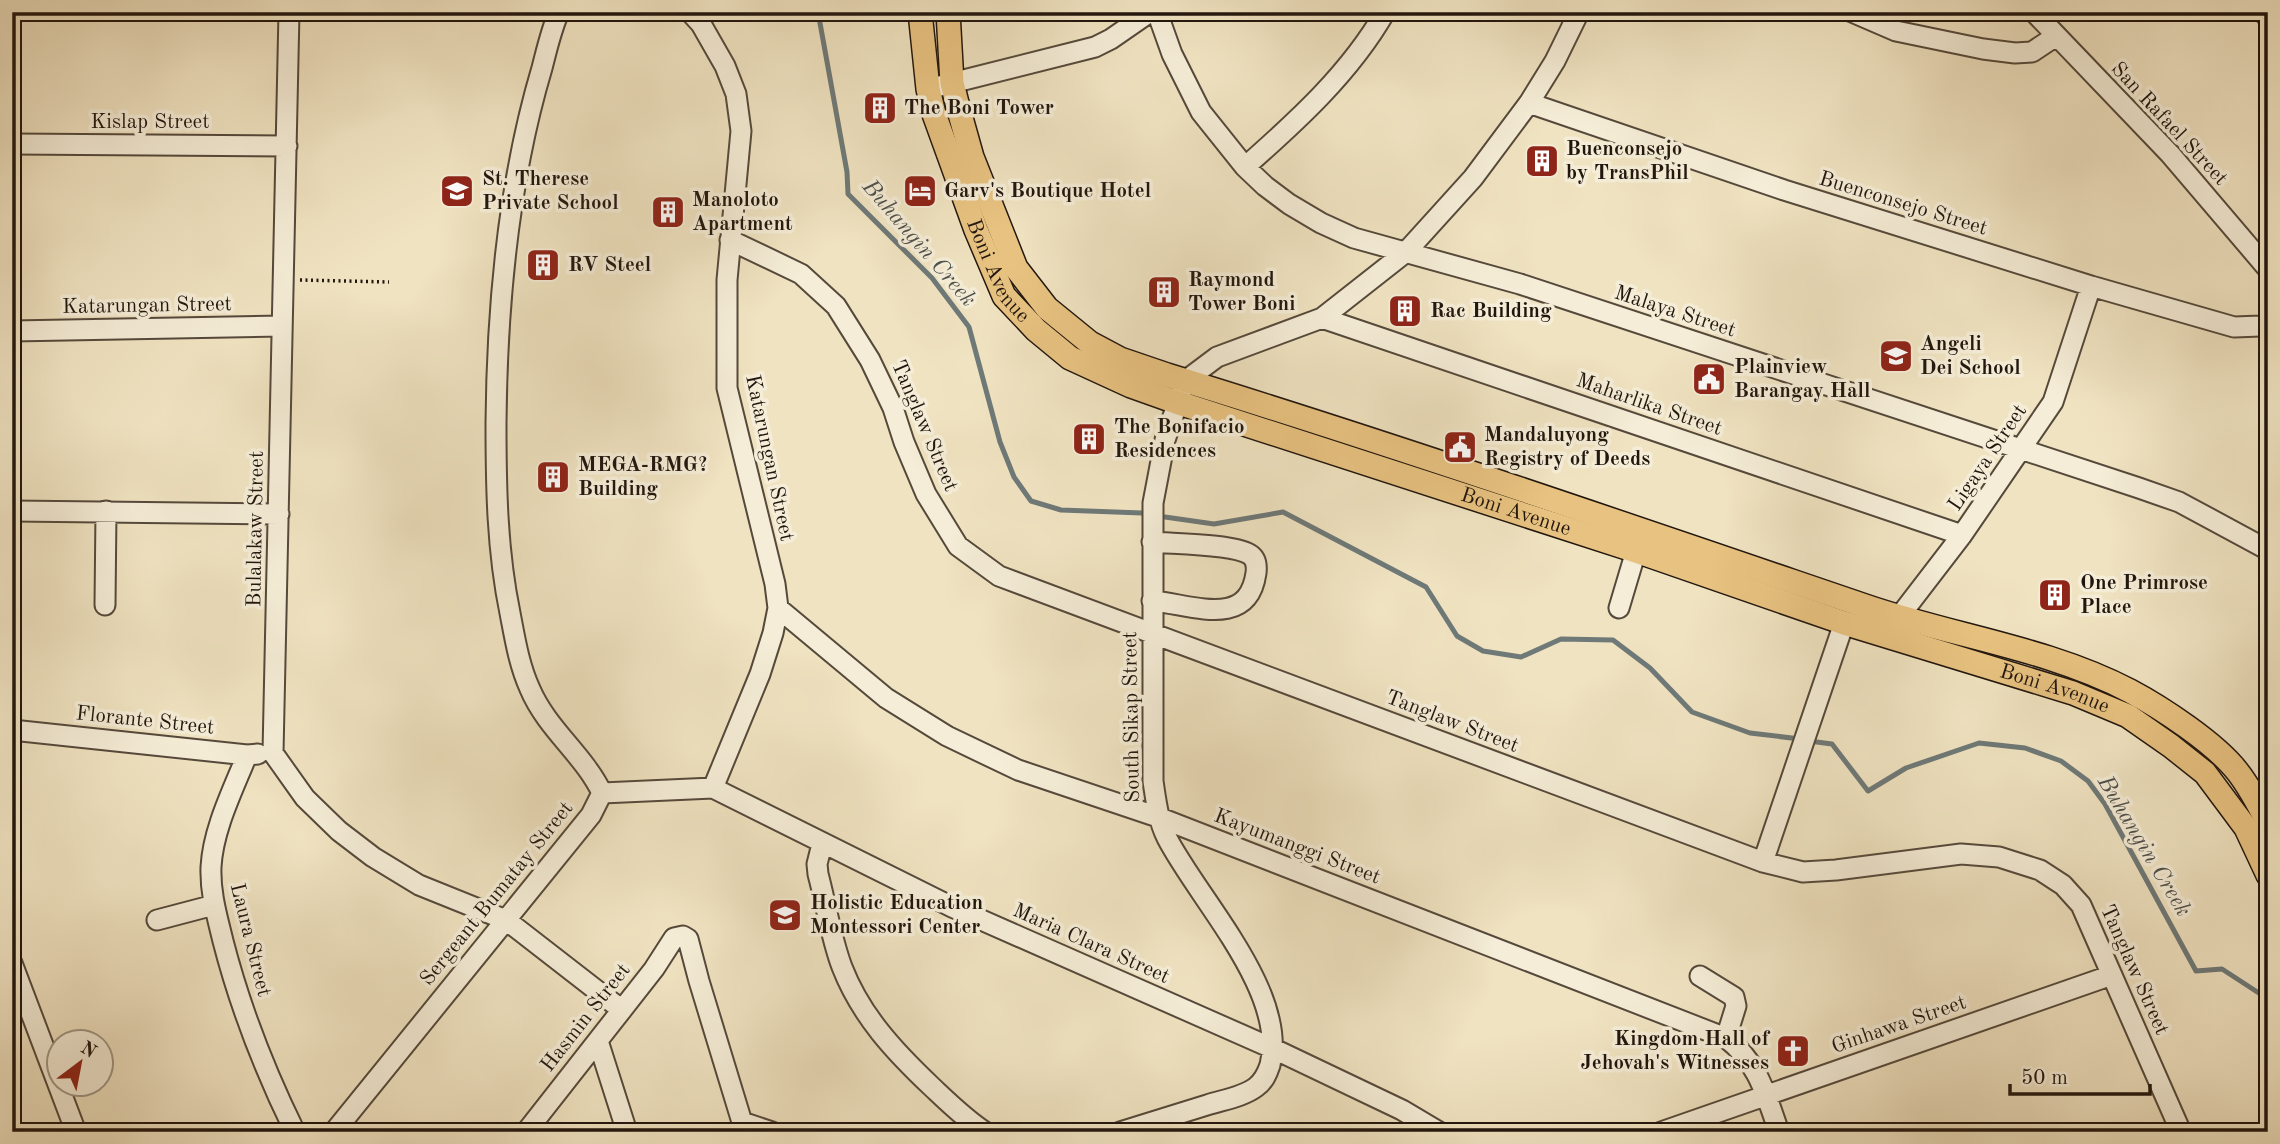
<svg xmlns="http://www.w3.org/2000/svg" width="2280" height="1144" font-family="'Old Standard TT',serif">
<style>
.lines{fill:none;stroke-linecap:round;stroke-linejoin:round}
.stream{stroke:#6e7978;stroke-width:5}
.minor-casing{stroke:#55493b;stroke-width:23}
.major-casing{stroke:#21160e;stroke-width:26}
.path{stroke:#21160e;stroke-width:3.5;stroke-dasharray:2 3.5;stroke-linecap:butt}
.minor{stroke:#f5edd7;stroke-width:19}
.major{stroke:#e8c280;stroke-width:23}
.labels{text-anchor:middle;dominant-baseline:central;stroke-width:7;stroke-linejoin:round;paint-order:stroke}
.poi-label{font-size:21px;font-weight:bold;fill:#21160e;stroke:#f5edd7;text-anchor:start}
.street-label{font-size:21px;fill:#21160e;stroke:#f5edd7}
.water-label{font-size:23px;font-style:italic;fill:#4e504c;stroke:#f5edd7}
</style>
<rect width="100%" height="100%" fill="#f0e3c1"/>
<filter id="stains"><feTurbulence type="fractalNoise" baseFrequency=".00286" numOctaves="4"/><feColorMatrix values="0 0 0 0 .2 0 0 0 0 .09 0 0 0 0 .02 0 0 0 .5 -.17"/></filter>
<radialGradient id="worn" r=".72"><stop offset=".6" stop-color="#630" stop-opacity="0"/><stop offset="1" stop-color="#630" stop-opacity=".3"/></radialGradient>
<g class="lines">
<path class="stream" d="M818,12L847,172L848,194L932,278L969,327L1000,442L1014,477L1031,501L1061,510L1142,513
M1165,517L1214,524L1283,512L1426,587L1457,636L1483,651L1521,657L1561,639L1613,640L1650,668L1692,712L1750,733L1800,739
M1809,741L1832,744L1868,791L1906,768L1979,743L2025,748L2061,761L2088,781L2105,804L2196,971L2222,969L2268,999"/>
<g class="minor-casing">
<path id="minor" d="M289,12L273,753L305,798L339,831L373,857L419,885L506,920L622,1010
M559,12C551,30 547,49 542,68C508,182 497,304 496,423C496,487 497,550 510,613C515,639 519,665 530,689C547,729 584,755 602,793
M690,12L701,24L725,66L736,94L741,131L727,280V388L775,584L778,608L773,633L760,674L713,788
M1157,12L1172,54L1201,112L1245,167L1265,186L1289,204L1321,223L1354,238L1520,284L2139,488L2179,502L2268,550
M1852,12L1896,31L1983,49L2015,53L2032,52L2056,36
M2034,12L2170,154L2268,269
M2263,12L2268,18
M928,89L1095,47L1111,39L1150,12
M1529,103L1784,190L2091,286L2234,327L2261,326L2268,323
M12,144L287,146
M1245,167C1297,121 1350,73 1385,12
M730,240L801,274L836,306L870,360L893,408L904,442L926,494L958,546L999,576L1763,862L1803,872L1836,870L1961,854L1999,857L2040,870L2063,885L2081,905L2181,1132
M1322,318L1962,535
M12,331L282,326
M12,511L279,514
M1152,542C1174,544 1232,544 1249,554C1256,558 1257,565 1256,573C1248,630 1191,604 1152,601
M105,605L106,511
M778,608L886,698L947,736L1018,770L1158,817L1726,1038C1758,1062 1766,1095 1779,1132
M1619,608L1636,551
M1895,628L1899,617L1962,535L2053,402L2091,286
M12,730L247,755L258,754
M247,755C233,790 213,829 211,867C210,893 217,916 223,941C240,1007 265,1071 295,1132
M602,793L713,788L952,907L1274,1049L1402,1110L1439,1132
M822,844L817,864L818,874C826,904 831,938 842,967C861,1016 895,1052 932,1087C949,1103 965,1119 985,1132
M1763,862L1844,623
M157,920L214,905
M12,963L76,1132
M1700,976L1734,997L1736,1006L1726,1038
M598,1041L627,1132
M742,1122L772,1132
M334,1132L591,815L602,793
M526,1132L654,969L674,938L683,936L688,939L699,981L745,1132
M1120,1132C1149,1123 1178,1114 1207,1105C1222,1100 1243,1097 1256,1087C1264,1081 1267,1074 1270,1065C1288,992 1199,900 1167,838C1158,820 1156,801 1153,781V503L1165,440L1185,381L1217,357L1322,318L1406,252L1473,178L1529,103L1555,61L1579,12
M1661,1132L2112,975"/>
</g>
<g class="major-casing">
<g id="major">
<path id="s1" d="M920,12L928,89L934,114L976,230L1004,296L1036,330L1070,358L1131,386L1176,402L1636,551L1844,623L2073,693L2128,716L2171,746L2205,773L2246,828L2268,875"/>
<path d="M948,12L952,83L958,107L972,157L1016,268L1047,308L1090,343L1120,359L1167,375C1401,447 1633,527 1865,606C1952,636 2048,648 2130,691C2162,708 2215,743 2237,771C2249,786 2259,805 2268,823"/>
</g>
</g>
<path class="path" d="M300,280L389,282"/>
<use href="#minor" class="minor"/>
<use href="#major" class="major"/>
</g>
<defs>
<g id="building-square" transform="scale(1.75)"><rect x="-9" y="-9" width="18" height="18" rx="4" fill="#8f2418" stroke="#f5edd7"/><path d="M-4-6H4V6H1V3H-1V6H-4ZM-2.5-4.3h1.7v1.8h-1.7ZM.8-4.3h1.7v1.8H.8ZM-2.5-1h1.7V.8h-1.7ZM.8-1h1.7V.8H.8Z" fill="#fff"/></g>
<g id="school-square" transform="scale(1.75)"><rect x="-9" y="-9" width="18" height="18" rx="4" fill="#8f2418" stroke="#f5edd7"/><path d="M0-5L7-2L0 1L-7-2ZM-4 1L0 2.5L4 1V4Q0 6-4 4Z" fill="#fff"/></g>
<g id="hotel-square" transform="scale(1.75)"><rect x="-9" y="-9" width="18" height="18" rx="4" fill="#8f2418" stroke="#f5edd7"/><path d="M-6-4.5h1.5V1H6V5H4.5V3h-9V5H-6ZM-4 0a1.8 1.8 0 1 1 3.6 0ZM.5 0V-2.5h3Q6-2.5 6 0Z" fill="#fff"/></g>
<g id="civic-square" transform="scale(1.75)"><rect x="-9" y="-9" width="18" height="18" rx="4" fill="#8f2418" stroke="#f5edd7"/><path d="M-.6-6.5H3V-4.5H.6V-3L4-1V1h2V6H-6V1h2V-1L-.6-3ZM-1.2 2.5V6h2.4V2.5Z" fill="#fff"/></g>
<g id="church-square" transform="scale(1.75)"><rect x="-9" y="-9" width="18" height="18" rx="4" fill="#8f2418" stroke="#f5edd7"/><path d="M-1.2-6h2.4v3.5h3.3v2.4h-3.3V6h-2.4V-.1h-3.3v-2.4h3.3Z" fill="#fff"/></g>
</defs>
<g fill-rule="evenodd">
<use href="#building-square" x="880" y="108"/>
<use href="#building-square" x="1542" y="161"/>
<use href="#school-square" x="457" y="191"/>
<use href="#hotel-square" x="920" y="191"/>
<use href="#building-square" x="668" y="212"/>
<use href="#building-square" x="543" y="265"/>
<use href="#building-square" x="1164" y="292"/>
<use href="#building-square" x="1405" y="311"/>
<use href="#school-square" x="1896" y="356"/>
<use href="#civic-square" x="1709" y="379"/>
<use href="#building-square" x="1089" y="439"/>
<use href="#civic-square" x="1460" y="447"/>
<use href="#building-square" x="553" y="477"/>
<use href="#building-square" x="2055" y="595"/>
<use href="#school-square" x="785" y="915"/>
<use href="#church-square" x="1793" y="1051"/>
</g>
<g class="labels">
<g class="poi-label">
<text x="904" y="108">The Boni Tower</text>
<text x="1566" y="149">Buenconsejo<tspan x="1566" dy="24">by TransPhil</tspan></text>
<text x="482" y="179">St. Therese<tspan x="482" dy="24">Private School</tspan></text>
<text x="944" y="191">Garv's Boutique Hotel</text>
<text x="692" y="200">Manoloto<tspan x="692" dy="24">Apartment</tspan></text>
<text x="568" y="265">RV Steel</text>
<text x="1188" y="280">Raymond<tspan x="1188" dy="24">Tower Boni</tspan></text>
<text x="1430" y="311">Rac Building</text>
<text x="1920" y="344">Angeli<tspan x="1920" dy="24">Dei School</tspan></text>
<text x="1734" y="367">Plainview<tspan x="1734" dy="24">Barangay Hall</tspan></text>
<text x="1114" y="427">The Bonifacio<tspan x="1114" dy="24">Residences</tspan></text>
<text x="1484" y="435">Mandaluyong<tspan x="1484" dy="24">Registry of Deeds</tspan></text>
<text x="578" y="465">MEGA-RMG?<tspan x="578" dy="24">Building</tspan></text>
<text x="2080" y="583">One Primrose<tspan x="2080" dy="24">Place</tspan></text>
<text x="810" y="903">Holistic Education<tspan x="810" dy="24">Montessori Center</tspan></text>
<text x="1769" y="1039" text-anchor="end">Kingdom Hall of<tspan x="1769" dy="24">Jehovah's Witnesses</tspan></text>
</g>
<g class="street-label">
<text x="150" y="122">Kislap Street</text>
<text transform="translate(2169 124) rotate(47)">San Rafael Street</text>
<text transform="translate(1903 204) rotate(17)">Buenconsejo Street</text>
<text stroke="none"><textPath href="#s1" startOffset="273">Boni Avenue</textPath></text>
<text transform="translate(147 306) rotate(-1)">Katarungan Street</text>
<text transform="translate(1675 312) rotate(18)">Malaya Street</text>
<text transform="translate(1649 405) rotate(19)">Maharlika Street</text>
<text transform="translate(924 426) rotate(67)">Tanglaw Street</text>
<text transform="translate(769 458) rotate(78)">Katarungan Street</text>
<text transform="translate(1988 458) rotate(-56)">Ligaya Street</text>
<text stroke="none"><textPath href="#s1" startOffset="861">Boni Avenue</textPath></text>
<text transform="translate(256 529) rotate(-89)">Bulalakaw Street</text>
<text stroke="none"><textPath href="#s1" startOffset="1428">Boni Avenue</textPath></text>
<text transform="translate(1132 717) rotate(-91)">South Sikap Street</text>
<text transform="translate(145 721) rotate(6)">Florante Street</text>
<text transform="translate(1452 722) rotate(21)">Tanglaw Street</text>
<text transform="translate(1297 847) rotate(21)">Kayumanggi Street</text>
<text transform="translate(497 894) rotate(-51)">Sergeant Bumatay Street</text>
<text transform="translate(250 940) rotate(76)">Laura Street</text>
<text transform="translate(1091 944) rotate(24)">Maria Clara Street</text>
<text transform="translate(2134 970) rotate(66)">Tanglaw Street</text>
<text transform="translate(586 1018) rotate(-52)">Hasmin Street</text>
<text transform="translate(1899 1025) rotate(-19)">Ginhawa Street</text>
</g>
<g class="water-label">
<text transform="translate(919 243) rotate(49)">Buhangin Creek</text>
<text transform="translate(2144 846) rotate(59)">Buhangin Creek</text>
</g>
</g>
<rect width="2280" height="1144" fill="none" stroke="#f0e3c1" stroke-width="42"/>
<rect x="14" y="14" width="2252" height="1116" fill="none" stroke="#21160e" stroke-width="3.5"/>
<rect x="21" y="21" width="2238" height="1102" fill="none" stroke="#21160e" stroke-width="2"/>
<g transform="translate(80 1063) rotate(32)"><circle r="33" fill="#f5edd7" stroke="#a09787" stroke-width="2"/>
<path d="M0-5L12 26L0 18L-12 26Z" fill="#8f2418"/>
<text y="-10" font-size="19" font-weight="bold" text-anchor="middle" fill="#21160e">N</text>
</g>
<path d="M2010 1084v10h140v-10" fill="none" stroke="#21160e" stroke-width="3.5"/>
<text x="2021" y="1084" font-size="21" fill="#21160e" stroke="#f5edd7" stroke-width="5" paint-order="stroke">50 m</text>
<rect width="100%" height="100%" filter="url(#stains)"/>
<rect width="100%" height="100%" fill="url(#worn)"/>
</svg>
